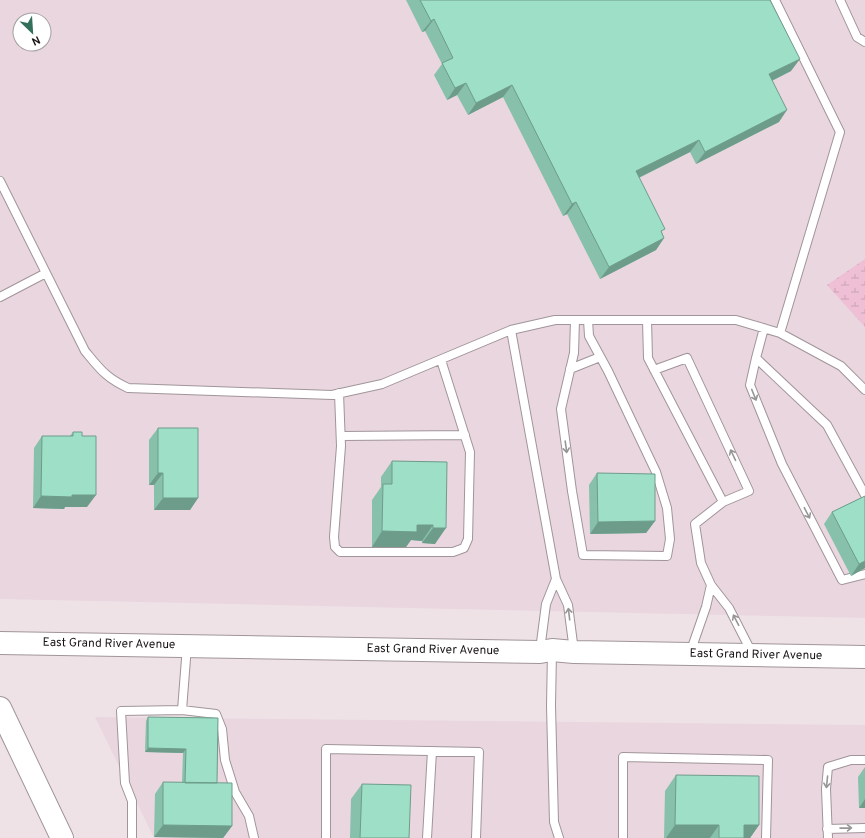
<svg xmlns="http://www.w3.org/2000/svg" width="865" height="838" font-family="Overpass,sans-serif">
<style>
.built{fill:#ead6df;fill-rule:evenodd}
.wetland{fill:url(#wetland-marsh)}
.lines{fill:none;stroke-linecap:round;stroke-linejoin:round}
.lane-casing{stroke:#a0959a;stroke-width:10}
.secondary-casing{stroke:#a0959a;stroke-width:24}
.primary-casing{stroke:#a0959a;stroke-width:24}
.lane{stroke:#fff;stroke-width:8}
.secondary{stroke:#fff;stroke-width:22}
.primary{stroke:#fff;stroke-width:22}
.wall{fill:#87c0ab}
.shaded-wall{fill:#6e9c8b}
.building{fill:#9ddfc7;stroke:#6e9c8b}
.oneway{stroke:#979596}
.labels{text-anchor:middle;dominant-baseline:central;stroke-width:3;stroke-linejoin:round;paint-order:stroke}
.street-label{font-size:12px;fill:#181416;stroke:#fff}
</style>
<defs>
<pattern id="wetland-marsh" width="20" height="14" patternUnits="userSpaceOnUse"><rect width="20" height="14" fill="#efbfd5"/><path d="M1 5h8M5 5V1M11 12h8M15 12V8" fill="none" stroke="#cca3b6"/></pattern>
</defs>
<rect width="100%" height="100%" fill="#eee2e7"/>
<path class="built" d="M0,0H865V618L0,599ZM20,20H44V44H20Z
M95,717L865,725V838H154Z"/>
<path class="wetland" d="M865,259V327L827,285Z"/>
<g class="lines">
<g class="lane-casing">
<path id="lane" d="M775,0L840,132L780,333
M840,0L857,37L865,42
M0,181L85,351C100,369 106,378 128,388L332,395L382,384L511,330L555,320H736L780,333L841,366L865,390
M0,297L46,273
M575,320L574,353L561,409L572,491L583,555L667,556L670,539L667,508L656,472L608,371L589,336L588,320
M647,320L648,358L723,502L695,524L701,563L711,585L729,608L752,653
M764,328L756,358L827,425L865,495
M511,330L556,579L568,605L574,651
M756,358L750,385L782,464L842,580L865,574
M570,369L600,357
M654,370L687,358L749,491L723,502
M339,393L341,446L334,537L335,547L340,552H453L464,548L468,539L470,452L441,360
M341,436L465,435
M540,650L546,604L556,579
M552,651L551,706L554,822L559,838
M690,653L706,607L711,585
M182,710L216,714L222,729L225,760L235,792L249,816L254,838
M827,829L865,828
M132,838V801L125,783L121,711L182,710L187,646
M326,838V749L479,752L476,838
M427,838L432,751
M623,838V757L768,760L766,838
M828,838L826,789L828,767L851,760H865"/>
</g>
<g class="secondary-casing">
<path id="secondary" d="M0,708L62,838"/>
</g>
<g class="primary-casing">
<path id="primary" d="M0,643L540,652L552,650L574,652L865,657"/>
</g>
<use href="#lane" class="lane"/>
<use href="#secondary" class="secondary"/>
<use href="#primary" class="primary"/>
</g>
<path class="wall" d="M406,0H770L791,71L772,81L779,122L696,164L690,152L639,178L664,238L656,250L600,279L567,214L563,216L503,97L468,115L457,95L447,100L434,75L442,64L425,31L422,32Z
M158,428L198,498L190,510H154V485H149V440Z
M73,432L82,436L87,507H65L64,509L33,508L34,448L42,436H70Z
M392,461L447,462L435,544L422,543V541L411,540L406,547H372V500L381,487V477Z
M597,473L655,521L646,533L590,534L589,485Z
M865,496V568L851,576L824,524L832,512Z
M148,717L218,718L217,783L232,826L223,838L154,837L155,794L163,782L182,783L183,753L145,752L146,721Z
M865,767V808H859L858,777Z
M676,775L759,825L750,838H664L665,791Z
M362,784L409,838H350L351,799Z"/>
<path class="shaded-wall" d="M434,19L425,31L422,32L431,21Z
M800,59L791,71L761,86L769,74Z
M466,83L457,95L447,100L455,88Z
M512,85L503,97L468,115L476,103Z
M787,110L779,122L696,164L705,152Z
M699,140L690,152L628,183L636,171Z
M576,202L567,214L563,216L572,204Z
M664,238L656,250L600,279L609,267Z
M158,473H163L154,485H149Z
M72,495H96L87,507H65L64,509L33,508L41,496Z
M163,498H198L190,510H154Z
M655,521L646,533L590,534L598,522Z
M417,525H433L422,541L411,540L406,547H372L382,531Z
M433,528H446L435,544L422,543Z
M865,561V568L851,576L859,564Z
M148,748L186,749L183,753L145,752Z
M865,799V808H859Z
M163,825L232,826L223,838L154,837Z
M675,825H719L710,838H666Z
M744,825H759L750,838H735Z"/>
<path class="building" d="M420,0H770L800,59L769,74L787,110L705,152L699,140L636,171L665,229L661,231L664,238L609,267L576,202L572,204L512,85L476,103L466,83L455,88L442,63L453,58L434,19L431,21Z
M158,428H198V498H163V473H158Z
M73,432H82V436H96V495H72V497L41,496L42,436H73Z
M392,461L447,462L446,528H433V525H417V532L382,531L383,484H392Z
M597,473L655,474V521L598,522Z
M865,496V561L859,564L832,512Z
M148,717L218,718L217,783H185L186,749L148,748Z
M676,775L759,776V825H744V838H719V825H675Z
M163,782L232,783V826L163,825Z
M362,784L411,785L409,838H360Z"/>
<defs><path id="oneway-shaft" d="M-6 0H5M1.5-3L5.5 0L1.5 3" fill="none" stroke-width="1.6" stroke-linecap="round" stroke-linejoin="round"/></defs>
<g class="oneway">
<use href="#oneway-shaft" transform="translate(754 395) rotate(68)"/>
<use href="#oneway-shaft" transform="translate(566 447) rotate(82)"/>
<use href="#oneway-shaft" transform="translate(733 455) rotate(-115)"/>
<use href="#oneway-shaft" transform="translate(807 513) rotate(63)"/>
<use href="#oneway-shaft" transform="translate(569 614) rotate(-97)"/>
<use href="#oneway-shaft" transform="translate(736 620) rotate(-117)"/>
<use href="#oneway-shaft" transform="translate(827 782) rotate(96)"/>
<use href="#oneway-shaft" transform="translate(846 828) rotate(-1)"/>
</g>
<g class="labels">
<g class="street-label">
<text transform="translate(109 644) rotate(1)">East Grand River Avenue</text>
<text transform="translate(433 650) rotate(1)">East Grand River Avenue</text>
<text transform="translate(756 655) rotate(1)">East Grand River Avenue</text>
</g>
</g>
<g transform="translate(32 32) rotate(155)"><circle r="19" fill="#ffffff" stroke="#a3a1a2"/>
<path d="M0-3L7 15L0 10L-7 15Z" fill="#32705c"/>
<text y="-6" font-size="11" font-weight="bold" text-anchor="middle" fill="#181416">N</text>
</g>
</svg>
